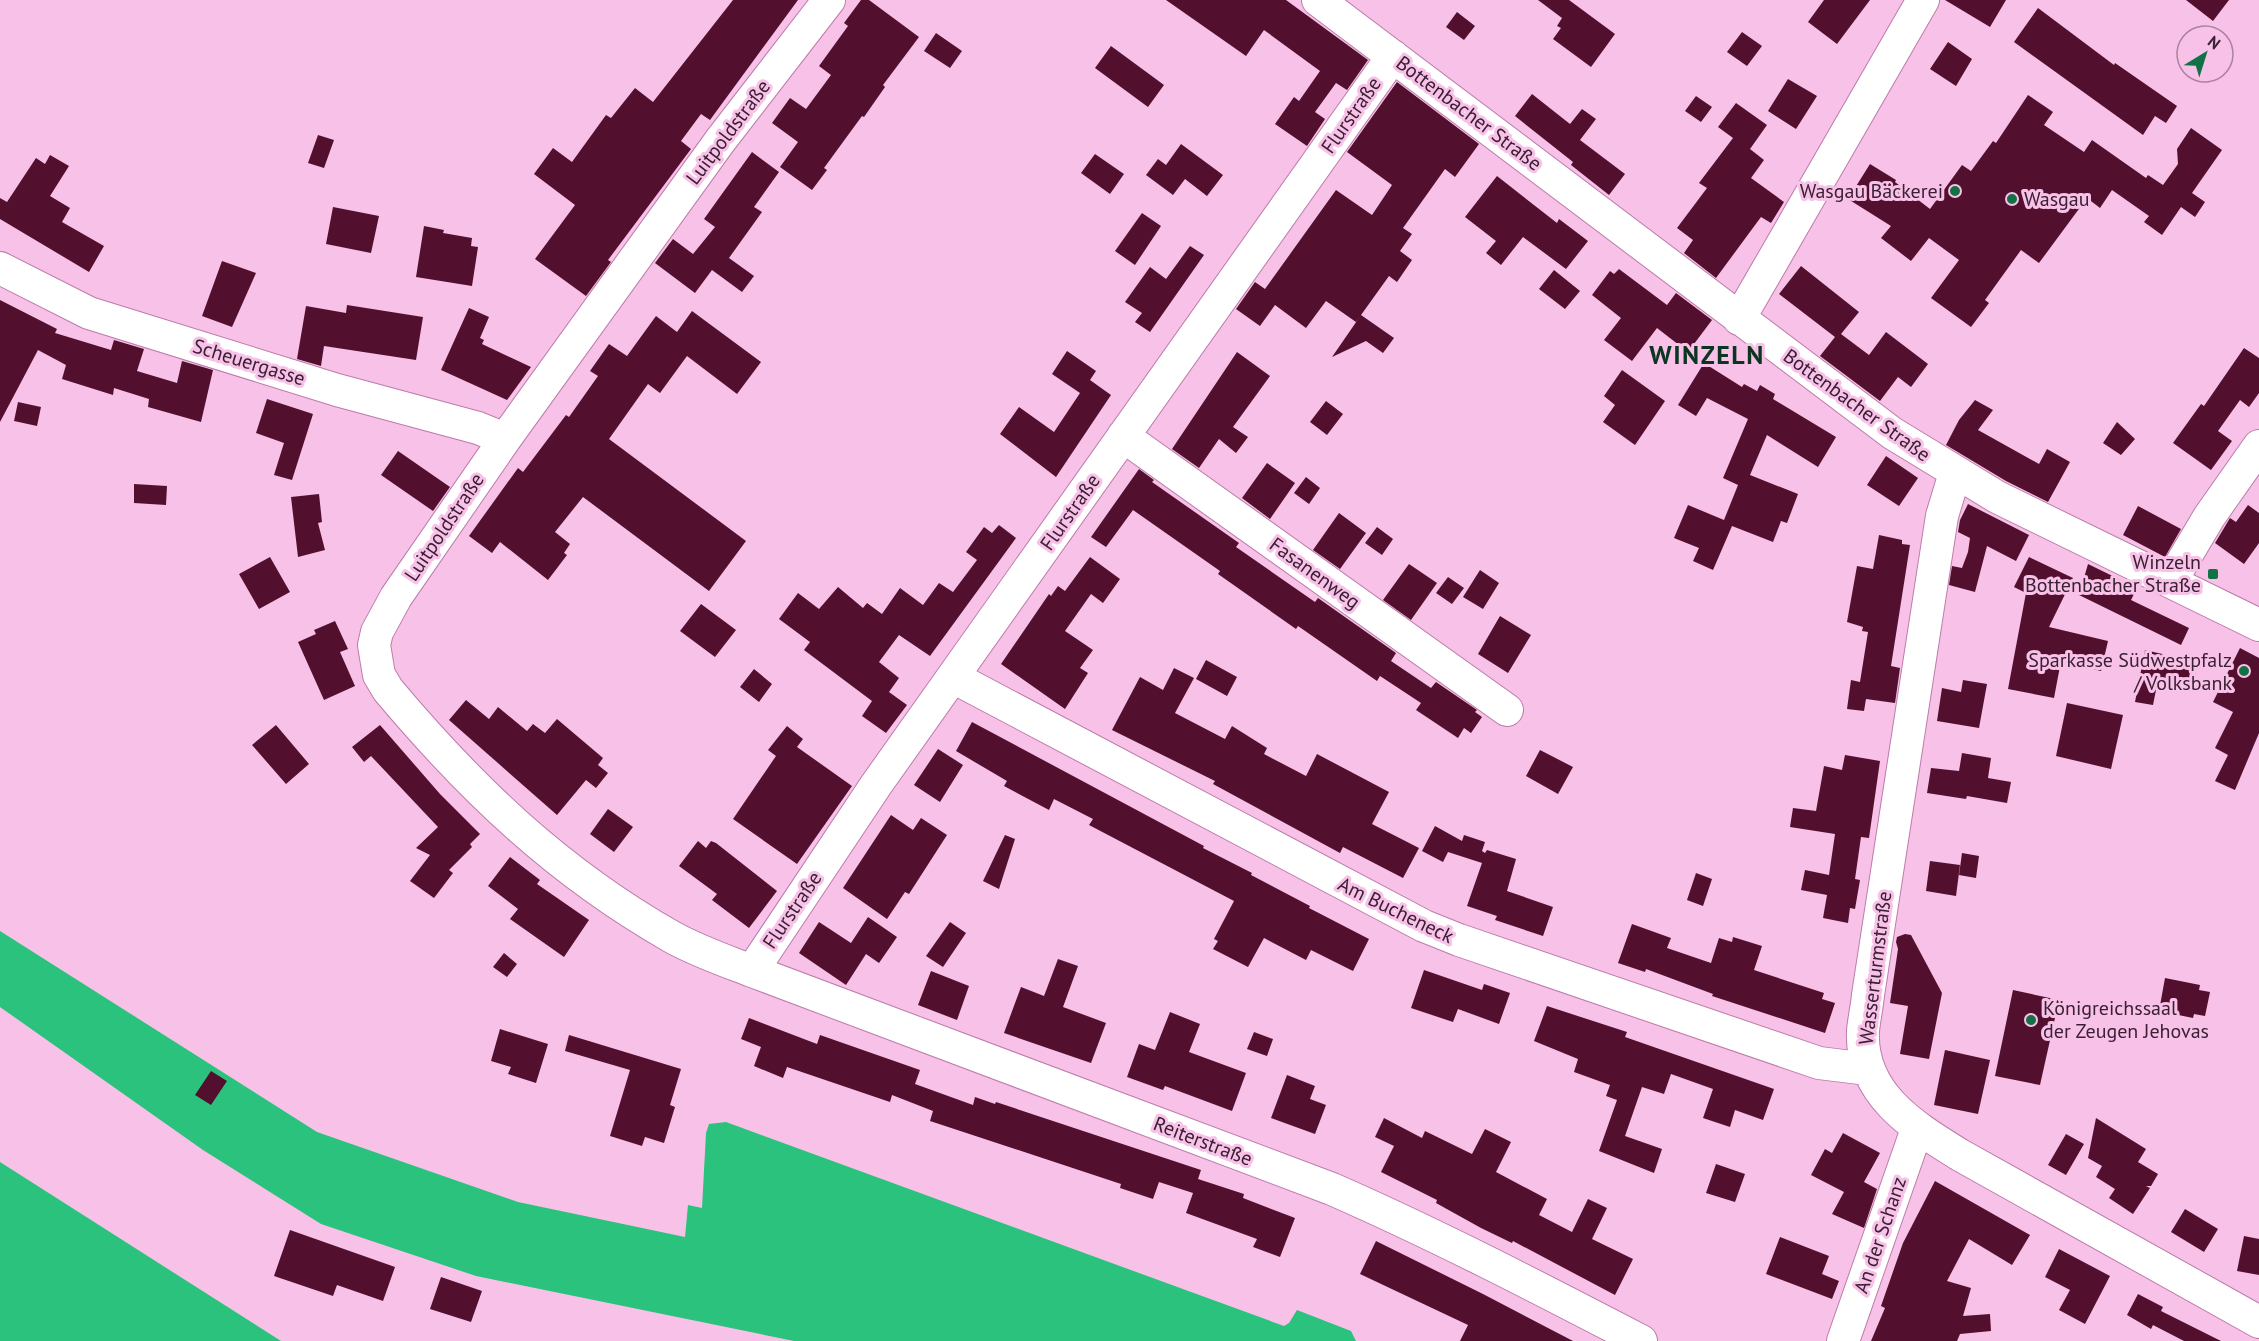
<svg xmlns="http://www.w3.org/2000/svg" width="2259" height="1341" font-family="'PT Sans',sans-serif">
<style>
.green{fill:#2ac27c}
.building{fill:#52102e}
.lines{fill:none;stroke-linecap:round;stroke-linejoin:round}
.minor-casing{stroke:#bc7baa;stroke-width:34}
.minor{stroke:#fff;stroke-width:32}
.poi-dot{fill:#137146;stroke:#f8c1e8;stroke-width:2}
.labels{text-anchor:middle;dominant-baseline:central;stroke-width:6;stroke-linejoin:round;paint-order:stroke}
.street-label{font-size:20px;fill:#3a2033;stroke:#f8c1e8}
.poi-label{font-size:20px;fill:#3a2033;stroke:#f8c1e8;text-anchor:end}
.district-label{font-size:26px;font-weight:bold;letter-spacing:1.5px;fill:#0b3520;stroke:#f8c1e8}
</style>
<rect width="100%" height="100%" fill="#f8c1e8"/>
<path class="green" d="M0,931L317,1132L518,1202L685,1237L688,1205L702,1208L706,1133L709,1124L726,1122L1284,1326L1289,1323L1297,1310L1351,1331L1356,1341H794L476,1276L321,1224L203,1150L0,1007Z
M0,1162L281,1341H0Z"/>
<path class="building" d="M733,0H798L710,120L701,114L681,141L691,149L608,260L611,262L586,296L535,259L575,205L534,174L553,148L572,162L606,115L611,118L635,88L653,102Z
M861,0H869L919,37L883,85L885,87L864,117L862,116L824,168L827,170L812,190L780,167L798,142L772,123L790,98L806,109L831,75L819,66L848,26L844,23Z
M1166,0H1286L1368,60L1347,90L1336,83L1315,112L1325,119L1307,146L1275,124L1294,97L1299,101L1320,71L1264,30L1246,56Z
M1538,0H1569L1615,34L1591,67L1553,39L1561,28L1557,26L1562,18Z
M1824,0H1870L1837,44L1808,22Z
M1945,0H2006L1990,27Z
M2186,0H2229L2213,21Z
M2038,8L2114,65L2115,63L2177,106L2166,123L2155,116L2143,135L2014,42Z
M1457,12L1475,26L1464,40L1446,27Z
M1742,32L1762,46L1747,66L1727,52Z
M936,33L962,51L950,68L924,51Z
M1948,42L1972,59L1956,86L1930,69Z
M1111,46L1164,85L1148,107L1095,68Z
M1788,79L1817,96L1796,129L1768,111Z
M1397,82L1479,144L1455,177L1445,169L1403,228L1412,234L1400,251L1412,260L1397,282L1389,276L1356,322L1326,301L1306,328L1275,305L1260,326L1236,309L1255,282L1265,289L1336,190L1372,215L1392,185L1347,152Z
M1532,94L1570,124L1582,109L1596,119L1580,140L1625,174L1609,195L1571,165L1573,162L1515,116Z
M2028,95L2053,112L2044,125L2084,152L2092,140L2146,178L2148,175L2163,185L2178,164L2177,149L2191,128L2222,150L2192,193L2205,202L2195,217L2181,207L2162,235L2144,222L2149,216L2112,190L2100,208L2087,198L2039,263L2021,250L1985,300L1989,303L1971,327L1931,298L1959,260L1929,238L1911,261L1881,238L1891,226L1848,199L1870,164L1896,180L1895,182L1930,209L1962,165L1971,171L1993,141L1996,143Z
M1696,96L1712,107L1701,122L1685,111Z
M1736,103L1767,125L1750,149L1764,160L1751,178L1784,202L1771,223L1761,217L1716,278L1684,253L1693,240L1677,228L1707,188L1699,183L1733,138L1718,127Z
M318,135L334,140L324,168L308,163Z
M1181,144L1223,175L1207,196L1185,179L1173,195L1146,175L1158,159L1166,165Z
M752,152L779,172L754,207L762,212L729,258L754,276L742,292L712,270L695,293L655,263L673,239L693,254L715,227L704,219Z
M1095,154L1124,174L1110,194L1081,173Z
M50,155L69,166L50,196L70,208L62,222L104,246L89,272L0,219V198L7,202L36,158L45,164Z
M1497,176L1557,223L1559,219L1588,241L1566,269L1523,237L1501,265L1486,253L1496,241L1465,217Z
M333,207L379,216L371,253L326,244Z
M1142,213L1161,226L1135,265L1115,251Z
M424,226L444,230L443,233L472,238L471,246L478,247L472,286L416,277Z
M1190,246L1204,255L1150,332L1135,322L1142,313L1125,302L1150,267L1166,279Z
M222,261L256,273L232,327L202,316Z
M1801,266L1859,312L1841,334L1869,355L1886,332L1928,364L1911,387L1898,377L1880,401L1820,356L1835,337L1779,294Z
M1619,269L1667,305L1676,293L1712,320L1688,352L1657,328L1632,361L1604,340L1621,318L1592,295L1610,271L1614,274Z
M1554,270L1580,291L1565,309L1539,289Z
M0,300L57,329L55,333L111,350L114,340L144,349L137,371L177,383L182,361L213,370L201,422L148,407L149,399L114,388L113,395L62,379L66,365L38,350L0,422Z
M347,305L423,317L416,360L324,346L321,366L297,359L306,306L346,313Z
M469,308L489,317L480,338L484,340L482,344L531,367L507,400L441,370Z
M692,311L761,362L737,394L687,356L660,393L648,384L609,439L746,541L709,591L583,497L555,532L570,544L564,553L567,555L548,580L500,542L492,553L469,536L518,468L523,472L566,415L569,417L598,376L590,371L609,344L627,356L656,316L677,332Z
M1361,315L1394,338L1383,353L1366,341L1332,357Z
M2244,348L2259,358V393L2249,407L2240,400L2218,431L2232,441L2211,470L2173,443L2201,404L2204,406Z
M1067,351L1096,371L1090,380L1111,395L1056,477L1000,434L1019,407L1054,432L1080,393L1052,374Z
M1237,352L1270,376L1233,427L1248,437L1236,453L1219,439L1199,468L1172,449Z
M1704,363L1742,387L1744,384L1757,391L1760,385L1775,394L1773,399L1836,437L1818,467L1767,435L1750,475L1798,494L1787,523L1781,521L1773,542L1732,526L1713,570L1693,561L1699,548L1674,538L1688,505L1724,520L1738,485L1723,478L1748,419L1707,398L1696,416L1678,405Z
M1622,370L1665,401L1635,445L1603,422L1615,405L1604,396Z
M267,399L313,414L292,480L274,475L284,443L256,433Z
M1975,400L1993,410L1978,430L2039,464L2047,449L2070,462L2048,502L2006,481L1946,445L1959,420Z
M1326,401L1343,414L1327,435L1310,422Z
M18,402L41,407L37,426L14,421Z
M2117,422L2135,439L2121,455L2103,443Z
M398,451L450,487L433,511L381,475Z
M1886,456L1918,478L1899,506L1867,485Z
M1267,463L1295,483L1270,519L1242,498Z
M1139,469L1154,480L1152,482L1239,543L1236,547L1315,602L1318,598L1396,653L1391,661L1431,688L1436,682L1477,710L1475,712L1482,717L1471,733L1464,728L1458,738L1416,710L1421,703L1380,676L1377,681L1298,626L1296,629L1218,574L1220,571L1133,510L1106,547L1091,537Z
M1306,477L1320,488L1309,504L1294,493Z
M134,484L167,486L166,505L134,503Z
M319,494L322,522L318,523L325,550L298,557L291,497Z
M1968,504L2029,535L2016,561L1987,546L1975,592L1949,585L1952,566L1962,568L1968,552L1970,538L1958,532L1960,520Z
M2248,505L2259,513V543L2244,564L2215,543L2230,518L2236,522Z
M2138,506L2181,529L2165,557L2123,535Z
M1339,513L1366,533L1340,569L1313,550Z
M999,525L1016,538L930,656L899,635L879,662L899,678L889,692L907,705L886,733L862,716L872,701L804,650L810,642L779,619L798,593L819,609L838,587L863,608L867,603L882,614L900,588L923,605L939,583L953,592L977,560L966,552L984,527L992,533Z
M1377,527L1393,539L1382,555L1365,543Z
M1879,535L1902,540V544L1910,545L1891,666L1900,668L1895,703L1866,699L1864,711L1847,709L1851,680L1860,682L1868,632L1862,631L1863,627L1847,622L1857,566L1873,569Z
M270,557L290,592L259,609L239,574Z
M1090,557L1120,579L1103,603L1091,594L1065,631L1093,650L1080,668L1088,673L1065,709L1001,664L1049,594L1051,596L1058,586L1065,591Z
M2029,557L2073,578L2049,627L2108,641L2101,671L2061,661L2054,698L2008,689L2026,593L2014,587Z
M1409,564L1437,583L1411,620L1383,600Z
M2088,564L2137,588L2131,600L2189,628L2181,645L2079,595Z
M1480,570L1499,583L1483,609L1463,597Z
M1448,577L1464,588L1452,604L1436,593Z
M701,604L736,630L715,657L680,631Z
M1500,616L1531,635L1508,673L1478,654Z
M335,621L348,649L340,652L355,686L324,700L298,642L316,634L314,630Z
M2240,648L2259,658V733L2235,790L2215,781L2228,755L2215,748L2233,712L2213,702Z
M2145,650L2175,657L2171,665L2196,671L2192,692L2157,685L2153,705L2135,702Z
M1206,660L1237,677L1227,696L1196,679Z
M1174,668L1194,678L1175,713L1225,739L1232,726L1267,748L1264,754L1306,776L1317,754L1389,792L1372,824L1419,848L1403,878L1343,847L1340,853L1213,784L1215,781L1112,730L1140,677L1163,690Z
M754,669L772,684L759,702L740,687Z
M1963,680L1987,684L1979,728L1937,721L1942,688L1961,692Z
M466,700L489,719L498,707L527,731L533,724L545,733L557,719L603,758L598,765L608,773L596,788L586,780L557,815L449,720Z
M2067,703L2123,715L2111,769L2056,756Z
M972,722L1204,846L1203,848L1252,873L1251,875L1310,906L1309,908L1369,939L1353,971L1311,950L1306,960L1264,938L1248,967L1213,949L1218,941L1214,939L1234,901L1089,825L1093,819L1054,799L1049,810L1004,786L1007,781L956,751Z
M276,725L309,764L286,784L252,745Z
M380,725L440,794L480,834L470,844L472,847L449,870L453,873L434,898L410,881L430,855L416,848L438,827L371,756L364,762L352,747Z
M787,726L803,739L797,747L852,786L797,864L733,819L776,756L768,750Z
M938,749L963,765L940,802L914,785Z
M1540,750L1573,767L1558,794L1526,776Z
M1962,753L1991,758L1988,778L2011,782L2007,803L1967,796L1966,799L1927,793L1931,768L1959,771Z
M1845,755L1880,761L1869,838L1861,837L1855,879L1860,880L1855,909L1850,908L1848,923L1823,918L1827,895L1801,890L1805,870L1829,875L1835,834L1790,827L1793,808L1816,811L1824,766L1842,770Z
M608,809L633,827L614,852L590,834Z
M891,815L913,830L921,818L947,835L909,894L905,892L887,919L843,888Z
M1435,826L1462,841L1464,835L1485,842L1482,851L1485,853L1487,850L1516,859L1507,891L1553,907L1543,936L1495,920L1497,916L1467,906L1482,863L1448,852L1443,862L1422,851Z
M1005,835L1015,839L999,889L983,881Z
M698,841L706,848L711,841L716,843L777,891L749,928L712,900L717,894L679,866Z
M1962,853L1979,856L1976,878L1959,875Z
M510,857L540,880L537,884L589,920L564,957L510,919L518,909L488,886Z
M1930,861L1960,865L1956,896L1926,891Z
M1696,873L1712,879L1703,906L1687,900Z
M868,917L897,937L879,963L866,954L846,985L799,953L819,922L851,943Z
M950,922L966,933L943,967L926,956Z
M1632,924L1671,938L1667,948L1711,963L1719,938L1732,942L1733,937L1762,946L1754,970L1824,993L1822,999L1835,1003L1825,1033L1712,996L1713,994L1646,969L1645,972L1618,963Z
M1905,934L1911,935L1942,993L1929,1059L1900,1054L1908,1006L1890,1003L1898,949L1896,942L1897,937Z
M504,953L517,964L507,977L493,967Z
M1058,959L1078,966L1063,1007L1106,1023L1091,1063L1004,1033L1021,987L1044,996Z
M1424,970L1482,990L1484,984L1510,993L1499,1024L1458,1009L1453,1022L1411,1008Z
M931,971L969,986L957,1020L918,1005Z
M2165,978L2200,985L2199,990L2210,992L2205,1016L2194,1014L2193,1018L2159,1011Z
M2013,990L2059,1000L2040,1085L1995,1076Z
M1547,1006L1627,1032L1625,1037L1774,1089L1763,1120L1735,1110L1730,1127L1703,1118L1713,1089L1671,1074L1664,1094L1642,1087L1625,1136L1662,1149L1654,1173L1599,1151L1617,1100L1606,1096L1610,1085L1574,1072L1578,1059L1534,1041Z
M1170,1012L1200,1024L1189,1052L1246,1073L1232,1111L1165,1086L1163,1090L1127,1077L1139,1044L1155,1050Z
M749,1018L817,1044L820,1035L920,1070L915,1084L973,1105L975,1097L995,1104L996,1102L1201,1170L1198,1179L1244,1194L1243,1198L1295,1218L1280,1257L1253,1247L1257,1239L1186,1213L1193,1193L1159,1182L1153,1199L1120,1188L1121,1184L930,1121L933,1111L892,1095L890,1102L787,1067L783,1078L754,1066L761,1047L741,1039Z
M500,1029L548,1044L536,1083L508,1074L511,1067L491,1061Z
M1254,1032L1273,1039L1267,1056L1247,1049Z
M569,1035L681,1069L670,1105L675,1107L664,1143L645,1137L642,1146L610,1136L630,1070L565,1051Z
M1945,1050L1990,1060L1978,1114L1934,1105Z
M211,1071L227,1081L211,1105L195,1095Z
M1287,1075L1315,1086L1310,1099L1326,1105L1315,1134L1271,1118Z
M1384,1118L1422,1138L1425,1131L1472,1154L1485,1129L1511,1142L1496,1172L1547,1199L1539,1215L1572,1232L1588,1199L1607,1208L1592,1239L1633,1259L1615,1295L1513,1241L1512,1243L1481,1228L1436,1203L1437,1200L1381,1172L1394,1146L1375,1137Z
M2096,1118L2146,1149L2138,1162L2158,1174L2151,1186H2146L2150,1188L2133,1214L2109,1198L2115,1189L2096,1177L2102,1166L2088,1158Z
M1843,1133L1880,1153L1864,1182L1877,1189L1864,1228L1832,1214L1844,1192L1811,1175L1825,1149L1832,1153Z
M2066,1134L2084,1144L2066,1175L2048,1165Z
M1716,1164L1745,1174L1735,1202L1706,1193Z
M1935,1181L2030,1235L2012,1265L1969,1239L1947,1281L1971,1288L1963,1316L1990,1314L1991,1331L1960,1334L1957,1341H1871L1885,1308L1881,1306L1903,1243Z
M2185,1209L2218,1229L2204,1252L2171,1232Z
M290,1230L395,1267L383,1301L337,1285L333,1296L274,1276Z
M2244,1236L2259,1239V1275L2237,1271Z
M1780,1237L1829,1256L1822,1274L1839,1281L1832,1299L1766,1274Z
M1376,1241L1483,1294L1573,1341H1460L1468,1325L1360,1274Z
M2059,1249L2110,1276L2085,1324L2059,1310L2070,1290L2045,1277Z
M441,1277L482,1291L471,1322L430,1309Z
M2138,1294L2163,1307L2161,1311L2221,1341H2184L2153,1325L2151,1329L2127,1315Z"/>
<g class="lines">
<g class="minor-casing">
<path id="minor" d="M829,0L720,141L505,439L396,597L377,632L374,645L379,675L388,690C472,790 558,872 672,937C697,951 726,961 752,971L1332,1189C1437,1235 1539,1288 1641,1341
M1318,0L1892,433L1997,497L2259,625
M0,268L89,313L337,390L478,428L505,439
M1739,319L1923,0
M1123,436L1507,710
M1955,473L1942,516L1868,995C1867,1007 1864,1019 1863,1031C1860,1094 1913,1126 1960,1155L2259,1322
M2171,581L2209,517L2259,446
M953,677L1424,926L1459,940L1819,1063L1868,1069
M752,971L876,785L1393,56
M1843,1341L1917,1129"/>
</g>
<use href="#minor" class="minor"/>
</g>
<g class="poi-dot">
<circle cx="1955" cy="191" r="6"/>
<circle cx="2012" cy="199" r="6"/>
<rect x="2207" y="568" width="12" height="12" rx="3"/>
<circle cx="2244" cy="671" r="6"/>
<circle cx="2031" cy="1020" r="6"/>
</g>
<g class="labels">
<g class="street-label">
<text transform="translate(1469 113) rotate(37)">Bottenbacher Straße</text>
<text transform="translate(1351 115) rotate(-55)">Flurstraße</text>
<text transform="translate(728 132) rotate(-53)">Luitpoldstraße</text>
<text transform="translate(249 362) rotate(17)">Scheuergasse</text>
<text transform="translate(1857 405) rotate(36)">Bottenbacher Straße</text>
<text transform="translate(1070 512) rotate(-55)">Flurstraße</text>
<text transform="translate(444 527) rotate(-56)">Luitpoldstraße</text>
<text transform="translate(1315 573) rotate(36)">Fasanenweg</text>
<text transform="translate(792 910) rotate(-56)">Flurstraße</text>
<text transform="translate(1396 910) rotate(26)">Am Bucheneck</text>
<text transform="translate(1875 968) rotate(-83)">Wasserturmstraße</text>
<text transform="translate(1203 1141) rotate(21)">Reiterstraße</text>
<text transform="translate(1880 1235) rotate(-71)">An der Schanz</text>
</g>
<g class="poi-label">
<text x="1943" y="191">Wasgau Bäckerei</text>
<text x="2024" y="199" text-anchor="start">Wasgau</text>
<text x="2201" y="562">Winzeln<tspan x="2201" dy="23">Bottenbacher Straße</tspan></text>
<text x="2232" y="660">Sparkasse Südwestpfalz<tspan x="2232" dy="23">/ Volksbank</tspan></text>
<text x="2043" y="1008" text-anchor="start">Königreichssaal<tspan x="2043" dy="23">der Zeugen Jehovas</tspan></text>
</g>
<g class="district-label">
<text x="1707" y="354">WINZELN</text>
</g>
</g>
<g transform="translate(2205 54) rotate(38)"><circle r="28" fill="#f8c1e8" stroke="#ac81a0" stroke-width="1.5"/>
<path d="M0-4.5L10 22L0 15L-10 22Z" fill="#137146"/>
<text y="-9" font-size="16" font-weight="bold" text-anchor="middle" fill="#3a2033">N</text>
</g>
</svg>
